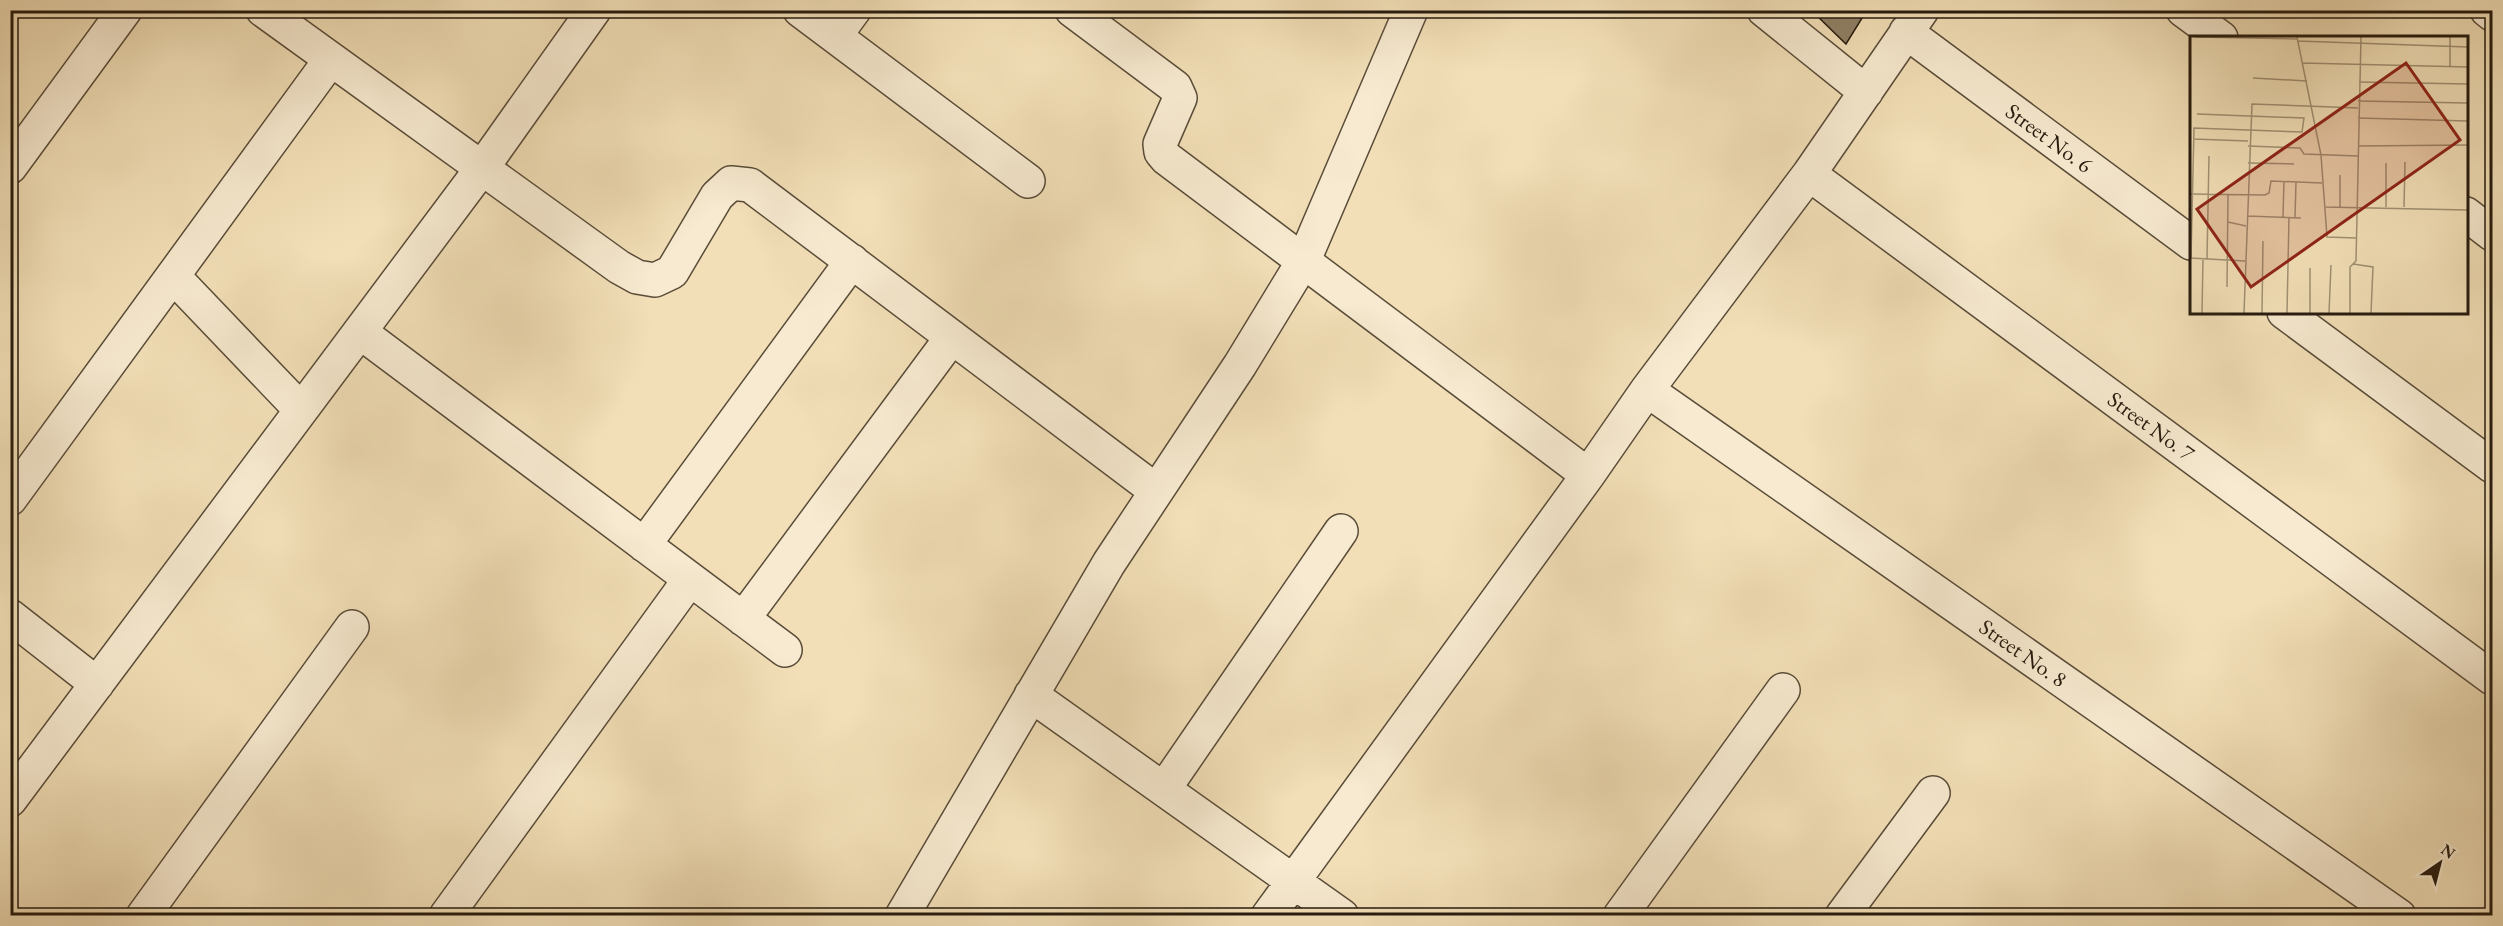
<svg xmlns="http://www.w3.org/2000/svg" width="2503" height="926" font-family="'EB Garamond',serif">
<style>
.building{fill:#908166;stroke:#261b0f;stroke-width:1.5}
.lines{fill:none;stroke-linecap:round;stroke-linejoin:round}
.minor-casing{stroke:#594c39;stroke-width:36}
.minor{stroke:#f7ead0;stroke-width:33}
.labels{text-anchor:middle;dominant-baseline:central;stroke-width:4.5;stroke-linejoin:round;paint-order:stroke}
.street-label{font-size:22px;fill:#261b0f;stroke:#f7ead0}
.inset-road{fill:none;stroke:#a09174;stroke-width:1.5}
.view{fill:#8f2418;fill-opacity:0.15;stroke:#8f2418;stroke-width:3}
.inset-edge{fill:none;stroke:#261b0f;stroke-width:3}
</style>
<rect width="100%" height="100%" fill="#f2dfb7"/>
<filter id="stains"><feTurbulence type="fractalNoise" baseFrequency=".00333" numOctaves="4"/><feColorMatrix values="0 0 0 0 .2 0 0 0 0 .09 0 0 0 0 .02 0 0 0 .5 -.17"/></filter>
<radialGradient id="worn" r=".72"><stop offset=".6" stop-color="#630" stop-opacity="0"/><stop offset="1" stop-color="#630" stop-opacity=".3"/></radialGradient>
<path class="building" d="M1811,10H1867L1846,44Z"/>
<g class="lines">
<g class="minor-casing">
<path id="minor" d="M263,10L619,267L637,277L655,280L672,272L717,196L731,183L750,185L1155,490
M800,10L1028,181
M1072,10L1175,87L1180,98L1160,144L1161,152L1166,158L1588,475
M1764,10L1866,92
M2183,10L2221,38
M2487,10L2492,14
M1906,32L2191,243
M835,36L854,10
M10,167L125,10
M1809,174L2492,678
M2466,214L2492,234
M173,276L301,410
M2284,312L2492,466
M360,332L785,650
M1647,390L2399,916
M10,499L331,59
M644,545L852,261
M10,616L97,684
M743,619L952,337
M1031,695L1342,916
M1164,789L1341,531
M10,800L482,168L594,10
M143,916L352,627
M446,916L690,579
M902,916L1109,563L1240,365L1304,260L1411,10
M1268,916L1588,475L1647,390L1809,174L1922,10
M1620,916L1783,690
M1842,916L1933,793"/>
</g>
<use href="#minor" class="minor"/>
</g>
<g class="labels">
<g class="street-label">
<text transform="translate(2049 138) rotate(36)">Street No. 6</text>
<text transform="translate(2151 426) rotate(36)">Street No. 7</text>
<text transform="translate(2023 653) rotate(35)">Street No. 8</text>
</g>
</g>
<g transform="translate(2190 36)">
<rect width="278" height="278" fill="#f2dfb7"/>
<path class="inset-road" d="M5,1L107,3M107,1L131,119L137,201L166,202M108,5L278,11M112,27L278,31M260,30V1M63,42L117,45M169,46L278,48M168,65L278,67M168,82L278,85M3,103L58,105M58,110L110,112L114,118L168,120M168,110L278,109M58,127L104,128M150,139V171M0,158L75,159L79,157L81,145L132,147M134,171L278,174M196,171V127M214,171L215,126M57,180L111,182M93,181L94,145M105,181L106,146M38,186L56,190M0,222L55,225M1,222L4,92L112,96L114,82L7,78M17,223L19,120M163,228L183,231L181,277M37,251L38,159M12,277L13,222M54,277L62,68L168,72M72,277L73,205M97,277L99,181M120,277V232M139,277L141,229M160,277V231L166,225L171,1"/>
<path class="view" d="M216,27L270,104L61,251L7,173Z"/>
<rect width="278" height="278" class="inset-edge"/>
</g>
<rect width="2503" height="926" fill="none" stroke="#f2dfb7" stroke-width="36"/>
<rect x="12" y="12" width="2479" height="902" fill="none" stroke="#261b0f" stroke-width="3"/>
<rect x="18" y="18" width="2467" height="890" fill="none" stroke="#261b0f" stroke-width="1.5"/>
<g transform="translate(2440 863) rotate(35)" stroke="#f7ead0" stroke-width="4.5" paint-order="stroke">
<path d="M0-4.5L10 22L0 15L-10 22Z" fill="#261b0f"/>
<text y="-9" font-size="16" font-weight="bold" text-anchor="middle" fill="#261b0f">N</text>
</g>
<rect width="100%" height="100%" filter="url(#stains)"/>
<rect width="100%" height="100%" fill="url(#worn)"/>
</svg>
